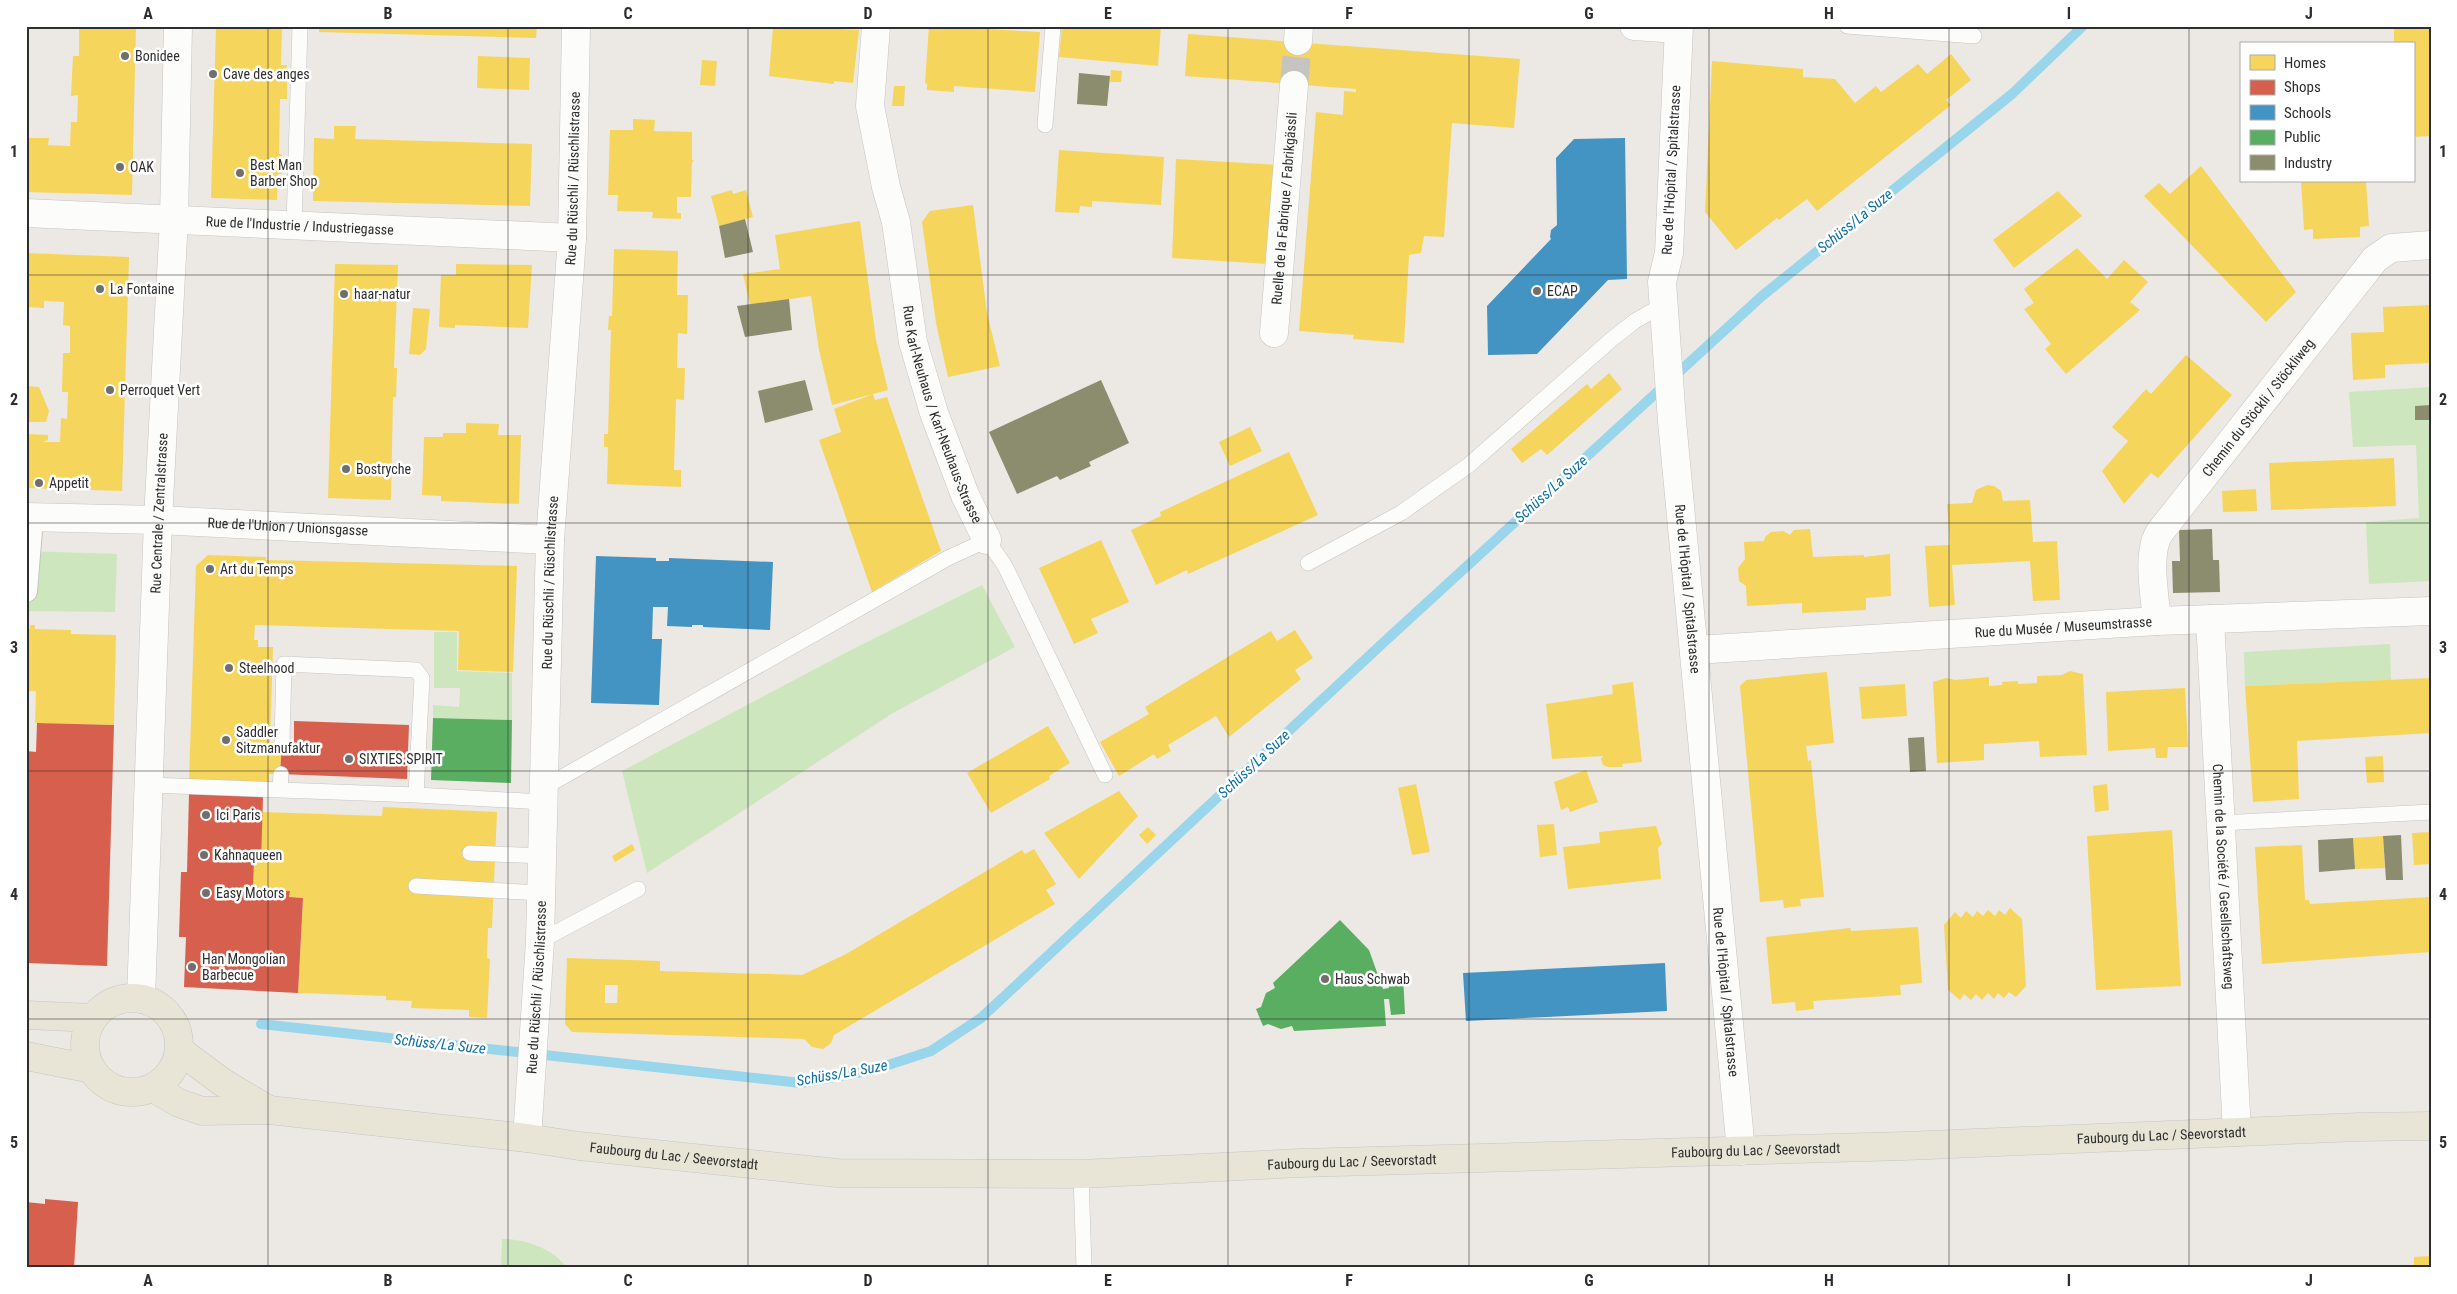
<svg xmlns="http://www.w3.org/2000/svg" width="2457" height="1294" font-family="'Roboto Condensed',sans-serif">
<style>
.green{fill:#cee6be}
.homes{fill:#f6d55c;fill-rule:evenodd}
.shops{fill:#d6604d}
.schools{fill:#4393c3}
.public{fill:#5aae61}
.industry{fill:#8c8c6e}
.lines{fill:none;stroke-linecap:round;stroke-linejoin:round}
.stream{stroke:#99d6ec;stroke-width:10}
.minor-tunnel{stroke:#c6c3c0;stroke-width:28;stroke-dasharray:28 14;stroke-linecap:butt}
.service-casing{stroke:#c5c4c5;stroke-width:16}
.pedestrian-casing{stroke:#c5c4c5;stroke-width:24}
.minor-casing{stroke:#c5c4c5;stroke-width:29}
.primary-casing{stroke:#c6c5c4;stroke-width:29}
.service{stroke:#fcfcfb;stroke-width:15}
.pedestrian{stroke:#fcfcfb;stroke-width:22}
.minor{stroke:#fcfcfb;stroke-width:28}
.primary{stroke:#e8e4d6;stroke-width:28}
.grid{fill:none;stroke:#2e2e2e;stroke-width:1;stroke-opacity:0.55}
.poi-dot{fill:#706f6e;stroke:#fff;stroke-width:2}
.labels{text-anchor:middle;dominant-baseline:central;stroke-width:5;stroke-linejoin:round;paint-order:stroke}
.poi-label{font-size:14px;fill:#2e2e2e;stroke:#fff;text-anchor:start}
.street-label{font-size:14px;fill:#2e2e2e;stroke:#fff}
.water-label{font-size:15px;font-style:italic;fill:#0d6fa3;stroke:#fff}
.neatline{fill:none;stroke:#2e2e2e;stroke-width:2}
.grid-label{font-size:16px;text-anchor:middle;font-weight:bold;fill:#2e2e2e}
</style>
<rect width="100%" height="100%" fill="#ece8e4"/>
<path class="green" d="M2431,387V581L2369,584L2366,522L2419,518L2416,445L2353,447L2349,392Z
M26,551L117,554L115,612L26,611Z
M982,585L1015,647L893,713L647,873L622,771L853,649Z
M434,632H457V671L512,673V720L433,718V705L459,707L460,688H434Z
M2390,644L2391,680L2245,686L2244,652Z
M502,1239C525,1239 553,1248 567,1268H501Z"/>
<path class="homes" d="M73,26H136L132,195L26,192V138H49L48,145L70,146L71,122H77L78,95L71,96L73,56H79V29H73Z
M216,26H282L281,65H287V99H280L279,154L282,155V174H278L277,200L211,198Z
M319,26H537L536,38L319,32Z
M773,26H840V29L859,30L853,83L834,81V84L769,76Z
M929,26L1040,32L1035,92L954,86V92L927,90V84L925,83Z
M1062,26H1161L1158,66L1059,57Z
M2394,26H2431V136L2413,137V44H2394Z
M1188,34L1520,59L1514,128L1452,123L1444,237L1424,236L1421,253L1409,255L1404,343L1353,339L1354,335L1299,331L1316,112L1343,115L1344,91L1356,92V89L1185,76Z
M1951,54L1971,80L1946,100L1951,105L1817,211L1807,199L1779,220L1777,218L1736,250L1705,212L1712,61L1803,69V77L1835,79L1855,103L1876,86L1881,92L1918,64L1927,74Z
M478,56L530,58L529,90L477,88Z
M702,60L717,61L715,86L700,85Z
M1111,70L1122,71L1121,82H1110Z
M894,86H905L904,106H892Z
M633,119L655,120L654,131L692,132V160H694L692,163L691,197H677V213H681V219L652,218L653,212L617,211L618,195H608L610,130H633Z
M334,126H356L355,139L532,144L530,206L313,201L314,138L334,139Z
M1059,150L1164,157L1161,205L1092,201V207L1080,206L1079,213L1055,212Z
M1176,159L1279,165L1270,264L1172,258Z
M2201,166L2296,292L2266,322L2144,196L2159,183L2170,194Z
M2301,181H2366L2369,226L2360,227V237L2313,239V229L2304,230Z
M732,190L733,194L746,190L753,217L719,226L711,196Z
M2058,191L2082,216L2014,268L1993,240Z
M973,205L987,313L1000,366L948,377L936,323L922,222L930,211Z
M860,221L876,340L888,390L832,405L819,350L811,296L750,305L743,274L780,269L775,235Z
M2077,248L2107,279L2124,260L2148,282L2130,302L2140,310L2066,374L2045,349L2051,344L2024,309L2034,303L2024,289Z
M614,249L678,251L677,295H688L687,334L678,333L677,368H685L684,400L676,399L674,470H681V487L607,484L608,447H604V434H608L611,330H608L609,316H612Z
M26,253L129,257L122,491L26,488V434L48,435V440L43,442H60L61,418L67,419L68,392H62L63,353H70V326L63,325L64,302L44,301V308L26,307Z
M335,264L398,265L394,368H397L396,397H393L391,500L328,498Z
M456,264L532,265L528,328L455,325V328L439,327L441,275H456Z
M2431,305V363L2385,365V378L2353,380L2351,333L2384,332L2383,307Z
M413,308L430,309L426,349L420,355L409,354Z
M2186,355L2232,395L2158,478L2151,473L2124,504L2102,471L2128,441L2112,427L2146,389L2151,394Z
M1609,373L1622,389L1547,455L1541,449L1522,463L1511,449L1587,384L1591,389Z
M26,386L39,387L49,411L46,422H26Z
M873,394L875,400L887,397L941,551L872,592L819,440L841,432L834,409Z
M466,423L499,424L498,435H521L519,504L441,501V496L422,495L424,437H443V433H466Z
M1250,427L1262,451L1230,466L1219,442Z
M1289,452L1318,515L1188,574L1187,570L1156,585L1131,530L1161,516L1160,512Z
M2394,458L2396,506L2271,510L2269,463Z
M1987,485L1994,486L2001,491L2003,501L2030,500L2033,542L2057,541L2060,600L2033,601L2030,561L1952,565L1955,605L1929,607L1925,546L1950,545L1947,504L1972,503L1976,490Z
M2256,489L2257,511L2223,512L2222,491Z
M1810,529L1813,557L1864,555V557L1890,554L1891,596L1866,598V610L1802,613V603L1747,606L1746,586L1739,581L1738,568L1745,559L1744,542L1764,541L1765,537L1771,532L1783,531L1790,535L1794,530Z
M1101,540L1129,602L1091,619L1098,633L1074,644L1039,568Z
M208,555L266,557V560L517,566L513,672L458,670L459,631L255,625L254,640H258V647H273L270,742L282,743L280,774H269V783L189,781L196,566Z
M30,625H35V629L71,630V634L116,635L114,725L35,723L36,691H26V629H30Z
M1295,630L1313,658L1295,670L1301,679L1229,737L1216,716L1168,745L1171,751L1157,759L1154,754L1119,776L1100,742L1149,714L1145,707L1271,631L1277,641Z
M2070,671L2083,674L2087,755L2040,757L2039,741L1984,744V760L1937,763L1933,682L1946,678L1955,680L1989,677V686L2002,685V682L2018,681V684L2037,683V676L2062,675Z
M1827,672L1834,743L1806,746L1808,761L1811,760L1824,897L1800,899L1801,906L1784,908L1783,900L1760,902L1740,686L1746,680Z
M2431,678V733L2297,741L2299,799L2253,802L2245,686Z
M1633,682L1642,762L1622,764L1623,767H1608L1603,765L1601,759L1603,756L1552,759L1546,704L1613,694L1612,685Z
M1905,684L1907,716L1862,719L1859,687Z
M2185,688L2188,747H2168L2167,758H2156L2155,748L2108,751L2106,692Z
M1048,726L1070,763L1049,776L1050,779L991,813L967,773Z
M2383,756L2384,782L2367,783L2365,757Z
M1586,770L1598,802L1570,812L1568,807L1561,810L1554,782Z
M1416,784L1430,852L1412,855L1398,788Z
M2107,784L2109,810L2095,812L2093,786Z
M1119,791L1138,816L1079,879L1044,833Z
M383,807L497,812L492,928H488L487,958L490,959L487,1018L469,1017V1010L411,1008L412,1001L386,1000V996L298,993L303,898L289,897L290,891L253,889L254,862H261L262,812L382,816Z
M1554,824L1557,855L1540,857L1537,825Z
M1656,826L1662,844L1658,848L1661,879L1568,889L1563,847L1600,843L1599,832Z
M1148,827L1156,835L1147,844L1139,835Z
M2172,830L2181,986L2096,990L2087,836Z
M2431,832V864L2414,865L2412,833Z
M2383,836L2385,868L2355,869L2353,838Z
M632,844L635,850L615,862L612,856Z
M2302,845L2305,900H2309L2310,904L2431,897V952L2262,964L2255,847Z
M1034,849L1056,884L1046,890L1055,904L834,1035L831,1043L823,1049L812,1047L804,1039L572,1032L565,1024L567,958L660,961V971L802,975L846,954L1022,850L1025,854ZM605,985H618L617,1003H605Z
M2010,908L2022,919L2026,986L2016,997L2009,992L2004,998L1998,993L1994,999L1988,993L1982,1000L1976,994L1971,1000L1964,994L1960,1000L1948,990L1944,925L1955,912L1961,918L1966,911L1973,917L1977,911L1983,916L1988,910L1995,916L1999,910L2005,915Z
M1918,927L1922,983L1900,985L1901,995L1813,1001L1814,1009L1796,1011L1795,1002L1772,1004L1766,937L1832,930L1850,928L1851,931Z
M2431,1256V1268H2414V1257Z"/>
<path class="shops" d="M294,721L409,725L407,779L280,774L282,743H294Z
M37,723L114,725L107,966L26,963V751L36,752Z
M189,794L263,797L261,862H254L253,889L290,891L289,897L303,898L298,993L184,987L186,937H179L181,872H187Z
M45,1199L78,1202L74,1268H26V1202L45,1204Z"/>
<path class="schools" d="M1625,138L1627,279L1608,280L1537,354L1488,355L1487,306L1551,239L1550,237L1551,230L1557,225L1556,158L1574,139Z
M596,556L656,558V561H669V558L773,562L770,630L703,627V625H692V627L667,626L668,607H653L652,639H662L659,705L591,703Z
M1665,963L1667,1011L1466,1021L1463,973Z"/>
<path class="public" d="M433,718L512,720L511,783L431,780Z
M1340,920L1369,950L1383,989L1389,988L1388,975H1403L1405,1014L1391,1015L1389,999H1384L1386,1026L1294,1031L1292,1026L1281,1029L1268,1024L1263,1026L1256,1009L1261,1007L1266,993L1275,988L1273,983Z"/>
<path class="industry" d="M1079,73L1110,76L1107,106L1077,104Z
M745,219L753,252L725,258L719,226Z
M789,299L792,330L745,337L737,306Z
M805,380L813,410L765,423L758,391Z
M1101,380L1129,443L1089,462L1091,466L1060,480L1057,476L1017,494L989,432Z
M2431,405V420H2415V406Z
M2212,529L2213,560H2219L2220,592L2173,593L2172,561H2180L2179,530Z
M1924,737L1926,771L1910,772L1908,738Z
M2401,835L2403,880H2386L2383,836Z
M2353,838L2355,869L2319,872L2318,840Z"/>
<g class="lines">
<path class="stream" d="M261,1024L801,1083L873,1070L931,1051L981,1018L1383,643L1762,296L2012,94L2083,26"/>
<path class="minor-tunnel" d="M1294,85L1298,41"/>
<g class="service-casing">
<path id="service" d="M1847,26L1974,36
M1045,125L1053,26
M294,225L300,26
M1308,563L1401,513L1469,465L1612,339L1635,321L1663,305
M282,742L284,664L416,670L422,678L416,795
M149,785L416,795L543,802
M543,788L948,558L987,540L1005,566L1105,775
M280,790L281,774
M2221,823L2431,812
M470,853L541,856
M416,886L541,893
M540,941L638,889
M1081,1174L1084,1268"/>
</g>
<g class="pedestrian-casing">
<path id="pedestrian" d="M26,591L32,518"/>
</g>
<g class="minor-casing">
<g id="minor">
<path id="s1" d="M876,26L870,106L886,187L896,222L913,342L934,413L965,495L987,540"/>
<path d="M1634,26L1678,29"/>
<path id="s2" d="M1679,26L1669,253L1662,282L1672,421L1741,1151"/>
<path d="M1298,41L1299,26"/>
<path id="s3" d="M26,213L572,238"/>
<path id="s4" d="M1274,333L1294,85"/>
<path id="s5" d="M26,517L158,520L550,540"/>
<path id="s6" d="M2210,619L2237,1132"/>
<path id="s7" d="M2157,621C2155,597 2146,552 2160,532L2375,259L2391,248L2431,245"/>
<path id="s8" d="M1695,650L2157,621L2431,611"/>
<path id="s9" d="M141,999L158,520L174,218L178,26"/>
<path id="s10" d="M527,1138L540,941L550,540L572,238L576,26"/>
</g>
</g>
<g class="primary-casing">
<g id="primary">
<circle cx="132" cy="1045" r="47"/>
<path d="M26,1015L93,1018"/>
<path d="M179,1050L222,1082L269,1110"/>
<path d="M26,1056L92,1069"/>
<path id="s11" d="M153,1088L179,1103L202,1111L269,1110L527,1138L579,1146L837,1173L1081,1174L1300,1163L1905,1146L2360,1127L2431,1126"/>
</g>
</g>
<use href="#service" class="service"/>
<use href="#pedestrian" class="pedestrian"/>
<use href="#minor" class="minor"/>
<use href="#primary" class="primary"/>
</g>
<path class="grid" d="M268,26V1268M508,26V1268M748,26V1268M988,26V1268M1228,26V1268M1469,26V1268M1709,26V1268M1949,26V1268M2189,26V1268M26,275H2431M26,523H2431M26,771H2431M26,1019H2431"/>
<g class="poi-dot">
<circle cx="125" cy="56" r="5"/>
<circle cx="213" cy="74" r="5"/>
<circle cx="120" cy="167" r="5"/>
<circle cx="240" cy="173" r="5"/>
<circle cx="100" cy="289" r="5"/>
<circle cx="1537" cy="291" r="5"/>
<circle cx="344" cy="294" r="5"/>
<circle cx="110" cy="390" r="5"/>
<circle cx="346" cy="469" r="5"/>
<circle cx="39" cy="483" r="5"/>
<circle cx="210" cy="569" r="5"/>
<circle cx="229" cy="668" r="5"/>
<circle cx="226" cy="740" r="5"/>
<circle cx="349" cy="759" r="5"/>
<circle cx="206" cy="815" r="5"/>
<circle cx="204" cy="855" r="5"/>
<circle cx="206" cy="893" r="5"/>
<circle cx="192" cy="967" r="5"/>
<circle cx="1325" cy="979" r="5"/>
</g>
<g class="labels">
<g class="poi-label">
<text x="135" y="56">Bonidee</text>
<text x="223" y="74">Cave des anges</text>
<text x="250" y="165">Best Man<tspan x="250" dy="16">Barber Shop</tspan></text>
<text x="130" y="167">OAK</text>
<text x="110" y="289">La Fontaine</text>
<text x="1547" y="291">ECAP</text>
<text x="354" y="294">haar-natur</text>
<text x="120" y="390">Perroquet Vert</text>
<text x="356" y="469">Bostryche</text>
<text x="49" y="483">Appetit</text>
<text x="220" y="569">Art du Temps</text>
<text x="239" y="668">Steelhood</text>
<text x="236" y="732">Saddler<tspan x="236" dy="16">Sitzmanufaktur</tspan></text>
<text x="359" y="759">SIXTIES.SPIRIT</text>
<text x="216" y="815">Ici Paris</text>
<text x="214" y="855">Kahnaqueen</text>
<text x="216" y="893">Easy Motors</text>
<text x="202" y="959">Han Mongolian<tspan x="202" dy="16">Barbecue</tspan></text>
<text x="1335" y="979">Haus Schwab</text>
</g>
<g class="street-label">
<text transform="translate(1671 170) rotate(-87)">Rue de l'Hôpital / Spitalstrasse</text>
<text stroke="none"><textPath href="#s10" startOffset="961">Rue du Rüschli / Rüschlistrasse</textPath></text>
<text stroke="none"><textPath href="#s4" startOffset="125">Ruelle de la Fabrique / Fabrikgässli</textPath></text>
<text stroke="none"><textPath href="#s3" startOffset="274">Rue de l'Industrie / Industriegasse</textPath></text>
<text stroke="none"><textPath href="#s7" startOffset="249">Chemin du Stöckli / Stöckliweg</textPath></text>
<text stroke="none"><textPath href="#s1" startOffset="398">Rue Karl-Neuhaus / Karl-Neuhaus-Strasse</textPath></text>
<text stroke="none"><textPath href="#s9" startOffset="486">Rue Centrale / Zentralstrasse</textPath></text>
<text stroke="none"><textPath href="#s5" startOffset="262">Rue de l'Union / Unionsgasse</textPath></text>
<text stroke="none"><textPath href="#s10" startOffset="556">Rue du Rüschli / Rüschlistrasse</textPath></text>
<text stroke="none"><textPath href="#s2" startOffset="565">Rue de l'Hôpital / Spitalstrasse</textPath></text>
<text stroke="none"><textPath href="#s8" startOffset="369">Rue du Musée / Museumstrasse</textPath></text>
<text stroke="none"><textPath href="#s6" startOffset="258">Chemin de la Société / Gesellschaftsweg</textPath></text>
<text stroke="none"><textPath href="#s10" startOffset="151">Rue du Rüschli / Rüschlistrasse</textPath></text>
<text stroke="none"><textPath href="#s2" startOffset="970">Rue de l'Hôpital / Spitalstrasse</textPath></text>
<text stroke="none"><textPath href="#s11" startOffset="2018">Faubourg du Lac / Seevorstadt</textPath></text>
<text stroke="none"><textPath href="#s11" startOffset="1612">Faubourg du Lac / Seevorstadt</textPath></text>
<text stroke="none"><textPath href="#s11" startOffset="529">Faubourg du Lac / Seevorstadt</textPath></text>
<text stroke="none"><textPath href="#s11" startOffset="1208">Faubourg du Lac / Seevorstadt</textPath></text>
</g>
<g class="water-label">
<text transform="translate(1855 221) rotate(-39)">Schüss/La Suze</text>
<text transform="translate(1551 489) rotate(-42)">Schüss/La Suze</text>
<text transform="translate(1254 764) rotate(-43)">Schüss/La Suze</text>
<text transform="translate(440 1044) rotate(6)">Schüss/La Suze</text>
<text transform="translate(842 1073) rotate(-10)">Schüss/La Suze</text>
</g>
</g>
<rect width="2457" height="1294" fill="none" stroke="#ffffff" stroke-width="55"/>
<rect x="2240" y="42" width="175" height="140" fill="#ffffff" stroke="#ababab"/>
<rect x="2250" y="55" width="25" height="15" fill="#f6d55c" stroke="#ababab"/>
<text x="2284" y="68" font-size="15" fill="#2e2e2e">Homes</text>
<rect x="2250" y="80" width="25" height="15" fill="#d6604d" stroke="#ababab"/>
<text x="2284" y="92" font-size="15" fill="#2e2e2e">Shops</text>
<rect x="2250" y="105" width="25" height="15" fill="#4393c3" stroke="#ababab"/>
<text x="2284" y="118" font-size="15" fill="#2e2e2e">Schools</text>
<rect x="2250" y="130" width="25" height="15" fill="#5aae61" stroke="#ababab"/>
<text x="2284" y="142" font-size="15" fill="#2e2e2e">Public</text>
<rect x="2250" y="155" width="25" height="15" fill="#8c8c6e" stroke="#ababab"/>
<text x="2284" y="168" font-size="15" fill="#2e2e2e">Industry</text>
<rect x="28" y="28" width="2402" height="1238" class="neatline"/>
<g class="grid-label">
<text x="148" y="19">A</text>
<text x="388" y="19">B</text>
<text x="628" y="19">C</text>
<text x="868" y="19">D</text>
<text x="1108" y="19">E</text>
<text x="1349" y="19">F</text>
<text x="1589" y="19">G</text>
<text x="1829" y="19">H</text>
<text x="2069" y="19">I</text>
<text x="2309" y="19">J</text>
<text x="14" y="157">1</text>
<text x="2443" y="157">1</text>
<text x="14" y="405">2</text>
<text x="2443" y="405">2</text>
<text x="14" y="653">3</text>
<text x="2443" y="653">3</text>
<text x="14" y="900">4</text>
<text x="2443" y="900">4</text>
<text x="14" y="1148">5</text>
<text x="2443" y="1148">5</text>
<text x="148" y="1286">A</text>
<text x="388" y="1286">B</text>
<text x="628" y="1286">C</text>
<text x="868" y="1286">D</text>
<text x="1108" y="1286">E</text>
<text x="1349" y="1286">F</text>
<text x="1589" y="1286">G</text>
<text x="1829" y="1286">H</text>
<text x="2069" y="1286">I</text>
<text x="2309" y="1286">J</text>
</g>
</svg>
